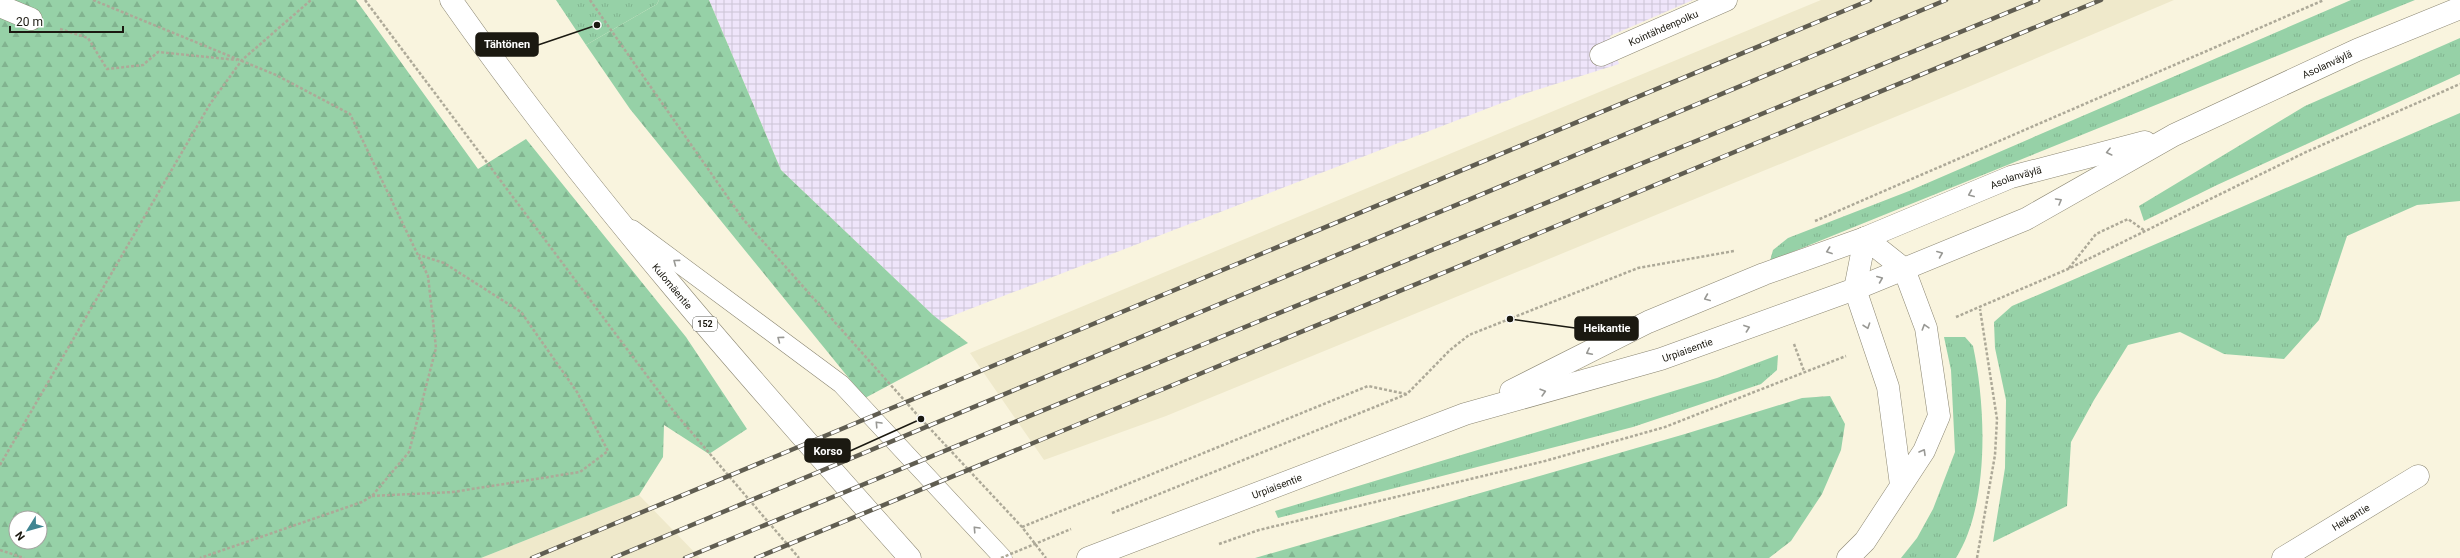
<svg xmlns="http://www.w3.org/2000/svg" width="2460" height="558" font-family="Roboto,sans-serif">
<style>
.built{fill:#efe9cb}
.industrial{fill:url(#industrial-grid)}
.grass{fill:url(#grass-tufts)}
.forest{fill:url(#forest-firs);fill-rule:evenodd}
.lines{fill:none;stroke-linecap:round;stroke-linejoin:round}
.service-casing{stroke:#8b8672;stroke-width:19}
.minor-casing{stroke:#8b8672;stroke-width:23}
.secondary-casing{stroke:#8b8672;stroke-width:23}
.primary-casing{stroke:#8b8672;stroke-width:23}
.path{stroke:#ada998;stroke-width:2.5;stroke-dasharray:3 2;stroke-linecap:butt}
.service{stroke:#fff;stroke-width:18}
.minor{stroke:#fff;stroke-width:22}
.secondary{stroke:#fff;stroke-width:22}
.primary{stroke:#fff;stroke-width:22}
.rail-casing{stroke:#605d51;stroke-width:4.5}
.rail{stroke:#fff;stroke-width:3;stroke-dasharray:9;stroke-linecap:butt}
.path-bridge{stroke:#ada998;stroke-width:2.5;stroke-dasharray:3 2;stroke-linecap:butt}
.oneway{stroke:#989894}
.labels{text-anchor:middle;dominant-baseline:central;stroke-width:3.5;stroke-linejoin:round;paint-order:stroke}
.shield{fill:#fff;stroke:#5f5e58;stroke-width:1}
.shield-label{font-size:9px;font-weight:bold;fill:#1b1911}
.street-label{font-size:10px;fill:#1b1911;stroke:#fff}
.leader{fill:none;stroke:#1b1911;stroke-width:1.5}
.callout-dot{fill:#1b1911;stroke:#fff;stroke-width:1.5}
.callout{fill:#1b1911;stroke:#1b1911;stroke-width:1.5}
.callout-label{font-size:11px;text-anchor:middle;font-weight:bold;fill:#fff}
</style>
<defs>
<pattern id="industrial-grid" width="8" height="8" patternUnits="userSpaceOnUse"><rect width="8" height="8" fill="#efe5fa"/><path d="M0 4h8M4 0v8" fill="none" stroke="#ccc4d5"/></pattern>
<pattern id="grass-tufts" width="24" height="20" patternUnits="userSpaceOnUse"><rect width="24" height="20" fill="#96d1a7"/><path d="M3 7l-1-3M5 7V3M7 7l1-3M15 17l-1-3M17 17v-4M19 17l1-3" fill="none" stroke="#81b38f"/></pattern>
<pattern id="forest-firs" width="22" height="20" patternUnits="userSpaceOnUse"><rect width="22" height="20" fill="#96d1a7"/><path d="M5 1l3.5 6h-7zM16 11l3.5 6h-7z" fill="#81b38f"/></pattern>
</defs>
<rect width="100%" height="100%" fill="#f9f4de"/>
<path class="built" d="M1821,0H2174L1968,87L1166,416L1044,460L970,353Z
M639,495L700,558H481Z"/>
<path class="industrial" d="M709,0H1693L1610,36L1619,64L1527,93L939,321L781,170Z"/>
<path class="grass" d="M556,0H659L657,4L586,45Z
M2351,0H2415L1770,261L1773,250L1788,238L1909,191Z
M2460,38V74L2217,185L2144,221L2139,206L2305,106Z
M2460,113V201L2417,205L2347,236L2319,320L2284,359L2224,354L2180,332L2128,345L2094,400L2071,442L2067,506L1993,542L2005,468L2006,400L1995,348L1994,322L2012,306Z
M1944,337H1965L1973,346C1986,406 1990,504 1956,558H1901L1917,538L1933,509L1955,452L1951,370Z
M1778,355L1777,370L1761,384L1633,427L1278,518L1275,511L1717,378Z"/>
<path class="forest" d="M0,0H356L478,169L526,139L686,337L747,429L709,454L664,425L663,457L639,495L481,558H0ZM16,518H40V542H16Z
M659,0H709L781,170L933,315L968,343L865,398L630,109L586,45L657,4Z
M1830,396L1845,424L1841,450L1822,494L1791,541L1769,558H1255L1685,434L1802,398Z"/>
<g class="lines">
<g class="service-casing">
<path id="service" d="M632,229L841,384L1003,558"/>
</g>
<g class="minor-casing">
<g id="minor">
<path d="M0,6L31,19"/>
<path id="s1" d="M1601,55L1726,0"/>
<path id="s2" d="M2283,558L2418,476"/>
</g>
</g>
<g class="secondary-casing">
<g id="secondary">
<path id="s3" d="M1511,391L1648,322L1764,274L1865,238L2011,177L2145,142"/>
<path id="s4" d="M1088,558L1465,414L1661,359L1855,289L2026,219L2174,135L2357,50L2460,8"/>
</g>
</g>
<g class="primary-casing">
<g id="primary">
<path id="s5" d="M451,0C589,197 750,379 910,558"/>
<path d="M1848,558L1865,541L1924,451L1939,416L1926,328L1904,269L1865,238L1855,289L1888,387L1901,485"/>
</g>
</g>
<path class="path" d="M93,0L276,75L350,114L428,276L436,348L409,452L372,496L362,502L200,558
M365,0L675,413L799,558
M590,0L743,219L921,419L1022,527L1046,558
M60,29L88,38L107,69L143,65L158,52L237,60
M1815,221L2324,0
M2069,268L2096,234L2128,219L2145,231
M1956,317L2068,269L2306,152L2460,84
M1794,344L1804,371
M0,465L210,104L242,60L311,0
M372,496L453,492L580,472L608,451L577,392L521,312L444,263L419,255
M1112,513L1407,394L1450,350L1469,335L1638,268L1734,251
M1022,527L1368,386L1406,394
M1219,544L1259,530L1545,461L1665,427L1846,356
M0,550L24,558
M1977,558L1995,455L1997,419L1980,309"/>
<use href="#service" class="service"/>
<use href="#minor" class="minor"/>
<use href="#secondary" class="secondary"/>
<use href="#primary" class="primary"/>
<g class="rail-casing">
<path id="rail" d="M532,558L1870,0
M613,558L1946,0
M685,558L2038,0
M756,558L2101,0"/>
</g>
<use href="#rail" class="rail"/>
<path class="path-bridge" d="M1001,558L1071,529"/>
</g>
<defs><path id="oneway-chevron" d="M-2-3.5L2.5 0L-2 3.5" fill="none" stroke-width="1.6" stroke-linecap="round" stroke-linejoin="round"/></defs>
<g class="oneway">
<use href="#oneway-chevron" transform="translate(2109 152) rotate(166)"/>
<use href="#oneway-chevron" transform="translate(1971 194) rotate(157)"/>
<use href="#oneway-chevron" transform="translate(2059 201) rotate(-30)"/>
<use href="#oneway-chevron" transform="translate(1829 251) rotate(160)"/>
<use href="#oneway-chevron" transform="translate(1940 254) rotate(-22)"/>
<use href="#oneway-chevron" transform="translate(676 262) rotate(-143)"/>
<use href="#oneway-chevron" transform="translate(1880 279) rotate(-22)"/>
<use href="#oneway-chevron" transform="translate(1707 298) rotate(157)"/>
<use href="#oneway-chevron" transform="translate(1867 326) rotate(71)"/>
<use href="#oneway-chevron" transform="translate(1925 327) rotate(-107)"/>
<use href="#oneway-chevron" transform="translate(1747 328) rotate(-20)"/>
<use href="#oneway-chevron" transform="translate(780 339) rotate(-143)"/>
<use href="#oneway-chevron" transform="translate(1589 352) rotate(153)"/>
<use href="#oneway-chevron" transform="translate(1543 392) rotate(-16)"/>
<use href="#oneway-chevron" transform="translate(878 424) rotate(-133)"/>
<use href="#oneway-chevron" transform="translate(1923 452) rotate(-60)"/>
<use href="#oneway-chevron" transform="translate(976 529) rotate(-133)"/>
</g>
<g class="labels">
<rect class="shield" x="693" y="317" width="24" height="14" rx="3"/>
<g class="shield-label">
<text x="705" y="324">152</text>
</g>
<g class="street-label">
<text stroke="none"><textPath href="#s1" startOffset="68">Kointähdenpolku</textPath></text>
<text stroke="none"><textPath href="#s4" startOffset="1337">Asolanväylä</textPath></text>
<text stroke="none"><textPath href="#s3" startOffset="549">Asolanväylä</textPath></text>
<text stroke="none"><textPath href="#s5" startOffset="362">Kulomäentie</textPath></text>
<text stroke="none"><textPath href="#s4" startOffset="635">Urpiaisentie</textPath></text>
<text stroke="none"><textPath href="#s4" startOffset="202">Urpiaisentie</textPath></text>
<text stroke="none"><textPath href="#s2" startOffset="79">Heikantie</textPath></text>
</g>
</g>
<path class="leader" d="M597 25L538 45M1510 319L1575 328M921 419L850 451"/>
<g class="callout-dot">
<circle cx="597" cy="25" r="4"/>
<circle cx="1510" cy="319" r="4"/>
<circle cx="921" cy="419" r="4"/>
</g>
<g class="callout">
<rect x="476" y="33" width="62" height="23" rx="4"/>
<rect x="1575" y="317" width="63" height="23" rx="4"/>
<rect x="805" y="439" width="45" height="23" rx="4"/>
</g>
<g class="callout-label">
<text x="507" y="48">Tähtönen</text>
<text x="1607" y="332">Heikantie</text>
<text x="828" y="455">Korso</text>
</g>
<g transform="translate(28 530) rotate(233)"><circle r="19" fill="#ffffff" stroke="#a4a3a0"/>
<path d="M0-3L7 15L0 10L-7 15Z" fill="#408592"/>
<text y="-6" font-size="11" font-weight="bold" text-anchor="middle" fill="#1b1911">N</text>
</g>
<path d="M10 26v6h113v-6" fill="none" stroke="#1b1911" stroke-width="2"/>
<text x="16" y="26" font-size="12" fill="#1b1911" stroke="#ffffff" stroke-width="3" paint-order="stroke">20 m</text>
</svg>
